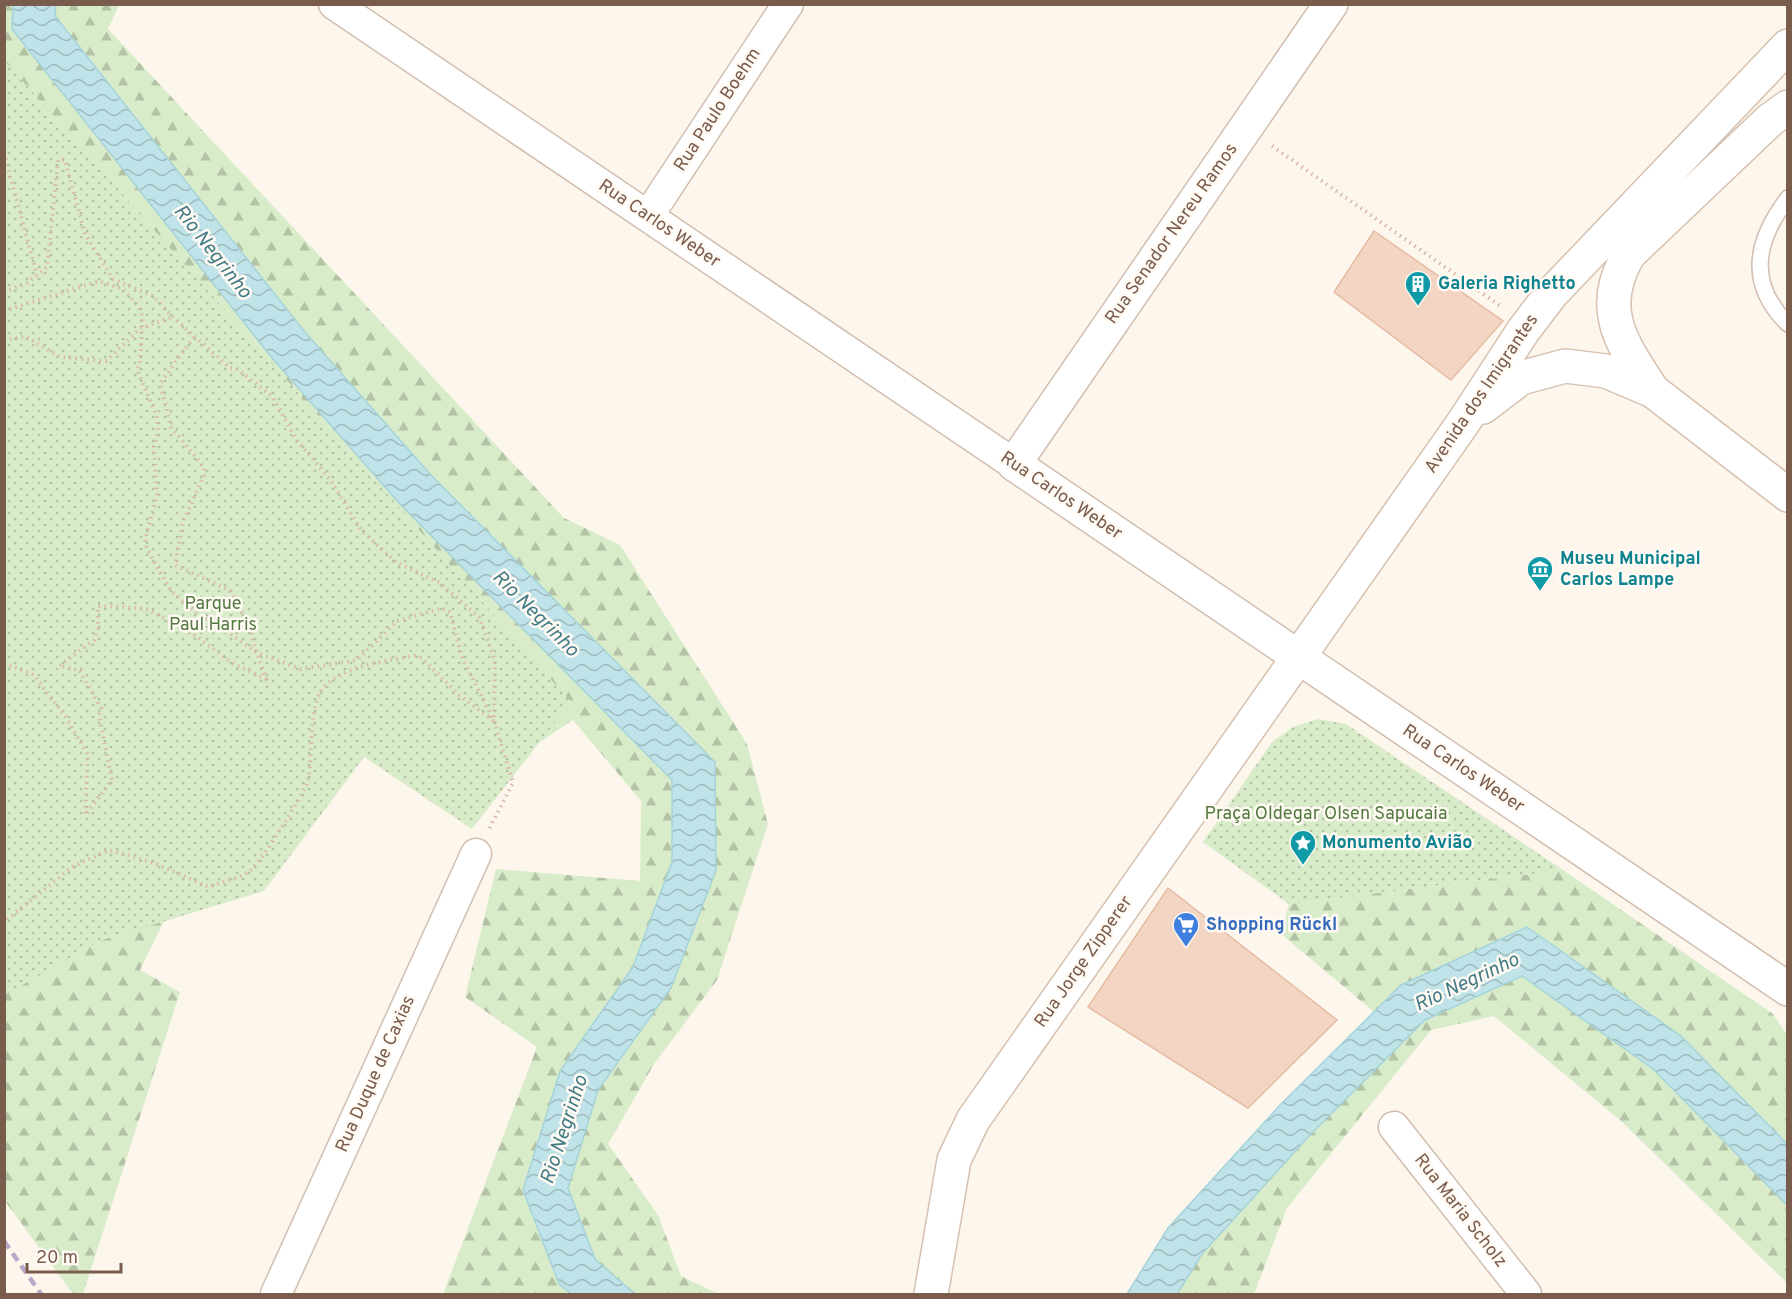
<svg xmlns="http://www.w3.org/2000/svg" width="1792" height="1299" font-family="Overpass,sans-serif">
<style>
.forest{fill:url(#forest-firs)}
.park{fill:url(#park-dots)}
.water{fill:url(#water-waves);stroke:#a5d3da;stroke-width:1.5}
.building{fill:#f3d5c3;stroke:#e6bba3;stroke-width:1.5}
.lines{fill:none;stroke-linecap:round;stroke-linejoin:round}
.service-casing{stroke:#d1beb0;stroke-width:18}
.minor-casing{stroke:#d1beb0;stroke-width:33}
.tertiary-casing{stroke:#d1beb0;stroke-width:36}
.secondary-casing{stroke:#d6c0b0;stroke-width:36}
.path{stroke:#d9b8a5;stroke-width:4;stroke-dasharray:1.5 4.5;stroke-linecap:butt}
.service{stroke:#fff;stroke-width:15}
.minor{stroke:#fff;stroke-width:30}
.tertiary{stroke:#fff;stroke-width:33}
.secondary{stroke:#fff;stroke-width:33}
.rail{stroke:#b9a8c9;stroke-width:4.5;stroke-dasharray:9 6;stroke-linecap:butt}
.labels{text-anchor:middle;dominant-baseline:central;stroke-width:5;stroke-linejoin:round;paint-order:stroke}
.street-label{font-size:18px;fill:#7a5c4d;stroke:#fffaf3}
.culture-label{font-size:18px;font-weight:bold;fill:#0d838f;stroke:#fffaf3;text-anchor:start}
.park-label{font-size:18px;fill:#537a41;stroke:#fffaf3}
.shop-label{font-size:18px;font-weight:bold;fill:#366cbe;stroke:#fffaf3;text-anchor:start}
.water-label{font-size:20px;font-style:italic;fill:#437c86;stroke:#fffaf3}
</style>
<defs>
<pattern id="forest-firs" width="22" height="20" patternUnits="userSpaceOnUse" patternTransform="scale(1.5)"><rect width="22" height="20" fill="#d8ecc9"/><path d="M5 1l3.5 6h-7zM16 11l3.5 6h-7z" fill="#b4c2a5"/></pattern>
<pattern id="park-dots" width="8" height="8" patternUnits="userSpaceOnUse" patternTransform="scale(1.5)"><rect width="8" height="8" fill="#d8ecc9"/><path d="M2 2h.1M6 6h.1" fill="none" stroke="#b4c2a5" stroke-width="1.8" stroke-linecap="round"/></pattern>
<pattern id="water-waves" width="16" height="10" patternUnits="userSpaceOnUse" patternTransform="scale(1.5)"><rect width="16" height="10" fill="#bfe3e8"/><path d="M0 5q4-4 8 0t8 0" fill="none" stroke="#a0bbbe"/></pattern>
</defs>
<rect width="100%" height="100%" fill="#fdf6ec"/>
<path class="forest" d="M4,5H13L12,29L272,358L399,503L672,780V862L633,967L560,1071L559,1284L571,1294H443L537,1047L465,997L496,869L640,881L641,801L573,720L526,751L312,619L140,970L180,992L83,1294H73L5,1201Z
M56,5H119L108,29L564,518L620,545L747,744L768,824L717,980L654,1064L608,1144L658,1215L681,1276L719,1294H635L595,1259L568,1189L598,1090L671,988L715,762L430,474L304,331L55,16Z
M1563,870L1773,1014L1787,1035V1144L1681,1036L1527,927L1401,985L1374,1012L1281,934L1289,904Z
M1522,976L1653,1069L1787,1205V1283L1621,1121L1494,1016L1431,1030L1287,1208L1254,1294H1177L1202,1254L1310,1135L1425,1020Z"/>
<path class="park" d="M5,61L571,702L472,829L364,757L264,891L99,941L5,995Z
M1318,719L1346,724L1563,870L1289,904L1203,842L1272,742L1293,727Z"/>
<path class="water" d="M13,5H56L55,16L304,331L430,474L715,762L716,870L671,988L598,1090L568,1188L595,1259L635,1294H571L559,1284L523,1190L560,1071L633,967L672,862V780L399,503L272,358L12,29Z
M1527,927L1681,1036L1787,1144V1205L1653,1069L1522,976L1425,1020L1310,1135L1202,1254L1177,1294H1127L1168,1228L1280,1105L1401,985Z"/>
<path class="building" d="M1374,231L1503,321L1451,380L1334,292Z
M1168,888L1337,1020L1248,1108L1088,1007Z"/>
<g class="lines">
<g class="service-casing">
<path id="service" d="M1788,198C1755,241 1747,284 1788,324"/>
</g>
<g class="minor-casing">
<path id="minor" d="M334,4L1014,464
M648,216L788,4
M1394,1127L1526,1294
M276,1294L476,854"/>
</g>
<g class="tertiary-casing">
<path id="tertiary" d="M1331,4L1014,464L1788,989"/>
</g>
<g class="secondary-casing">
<path id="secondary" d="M1653,391C1622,344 1596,309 1629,254L1770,120L1788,107
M1483,407L1521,378L1565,366L1606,371L1653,391L1788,495
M931,1294L954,1160L973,1120L1463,423L1523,331L1552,293L1788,46"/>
</g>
<path class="path" d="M1272,146L1502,307
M4,153L37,275
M4,292L27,283L47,267L58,160H65L85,234L113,279L153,296L173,317L230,368H236L272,396L297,441L330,479L361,530L396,562L440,583L479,617L495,660L494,721L459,695L422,658L415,656C385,661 353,664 328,683C306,700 314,757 308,780C304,795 263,858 252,869C243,878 221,882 209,887L154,863L109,850L72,867L4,922
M4,311L99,281L123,289L138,306L143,317L140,364L137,370L157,416L158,431L154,446L157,495L145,540L147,549L171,591L205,619L212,620L257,653L301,669L357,660L397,621L442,608L450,612L463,660L494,721L513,783L489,829
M4,341L25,336L60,357L106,361L141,328L173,317
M4,663L34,675L65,716L88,755L85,815L112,780L99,715L101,708L79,670L59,666L94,640L98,629V606L142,608L149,610L193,634L234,664L266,679L252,638V630L229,590L175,565L183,522L204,476V467L171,427L160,383L195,336
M4,749L7,754"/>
<use href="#service" class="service"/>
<use href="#minor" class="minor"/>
<use href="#tertiary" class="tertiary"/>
<use href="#secondary" class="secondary"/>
<path class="rail" d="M4,1241L41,1294"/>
</g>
<defs>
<g id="building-pin" transform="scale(1.35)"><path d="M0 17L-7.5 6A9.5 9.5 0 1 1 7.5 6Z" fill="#0f9aa8" stroke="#fffaf3"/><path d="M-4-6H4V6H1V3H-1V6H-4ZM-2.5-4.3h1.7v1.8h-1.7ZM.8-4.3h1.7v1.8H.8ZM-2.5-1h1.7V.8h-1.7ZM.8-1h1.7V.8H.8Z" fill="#fff"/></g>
<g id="museum-pin" transform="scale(1.35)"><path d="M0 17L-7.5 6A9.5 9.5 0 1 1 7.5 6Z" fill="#0f9aa8" stroke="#fffaf3"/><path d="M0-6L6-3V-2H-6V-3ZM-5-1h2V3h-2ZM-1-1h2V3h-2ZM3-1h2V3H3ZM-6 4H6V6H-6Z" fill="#fff"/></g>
<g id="sight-pin" transform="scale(1.35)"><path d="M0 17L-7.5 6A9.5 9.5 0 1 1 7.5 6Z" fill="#0f9aa8" stroke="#fffaf3"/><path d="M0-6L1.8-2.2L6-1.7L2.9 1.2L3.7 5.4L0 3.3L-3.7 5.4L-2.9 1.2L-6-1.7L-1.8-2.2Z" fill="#fff"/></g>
<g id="supermarket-pin" transform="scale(1.35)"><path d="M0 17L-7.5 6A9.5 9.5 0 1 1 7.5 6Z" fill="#3f7fe0" stroke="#fffaf3"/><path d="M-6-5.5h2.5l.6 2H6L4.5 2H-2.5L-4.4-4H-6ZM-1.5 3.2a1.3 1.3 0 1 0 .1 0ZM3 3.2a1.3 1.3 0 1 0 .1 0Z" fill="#fff"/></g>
</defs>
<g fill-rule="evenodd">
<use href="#building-pin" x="1418" y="284"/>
<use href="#museum-pin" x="1540" y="569"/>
<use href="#sight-pin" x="1303" y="843"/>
<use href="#supermarket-pin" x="1186" y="925"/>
</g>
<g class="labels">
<g class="street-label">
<text transform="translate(718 110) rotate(-57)">Rua Paulo Boehm</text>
<text transform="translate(659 224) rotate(34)">Rua Carlos Weber</text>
<text transform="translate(1172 234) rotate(-55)">Rua Senador Nereu Ramos</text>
<text transform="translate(1482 394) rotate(-56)">Avenida dos Imigrantes</text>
<text transform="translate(1061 496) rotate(34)">Rua Carlos Weber</text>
<text transform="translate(1463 769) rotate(34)">Rua Carlos Weber</text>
<text transform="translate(1084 962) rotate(-55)">Rua Jorge Zipperer</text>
<text transform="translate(376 1074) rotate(-66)">Rua Duque de Caxias</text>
<text transform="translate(1460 1211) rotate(52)">Rua Maria Scholz</text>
</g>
<g class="culture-label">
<text x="1438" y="284">Galeria Righetto</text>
<text x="1560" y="559">Museu Municipal<tspan x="1560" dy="21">Carlos Lampe</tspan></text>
<text x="1322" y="843">Monumento Avião</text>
</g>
<g class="park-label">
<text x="213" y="604">Parque<tspan x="213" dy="21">Paul Harris</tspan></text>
<text x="1326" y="814">Praça Oldegar Olsen Sapucaia</text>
</g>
<g class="shop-label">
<text x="1206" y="925">Shopping Rückl</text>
</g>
<g class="water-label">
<text transform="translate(212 252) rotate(52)">Rio Negrinho</text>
<text transform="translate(535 614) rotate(45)">Rio Negrinho</text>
<text transform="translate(1467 983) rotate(-25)">Rio Negrinho</text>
<text transform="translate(565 1130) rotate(-72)">Rio Negrinho</text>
</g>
</g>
<rect width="1792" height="1299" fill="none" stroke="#7a5c4d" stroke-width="12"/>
<path d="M27 1263v9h94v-9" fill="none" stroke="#7a5c4d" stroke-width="3"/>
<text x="36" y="1263" font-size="18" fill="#7a5c4d" stroke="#fffaf3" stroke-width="4.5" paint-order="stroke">20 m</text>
</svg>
